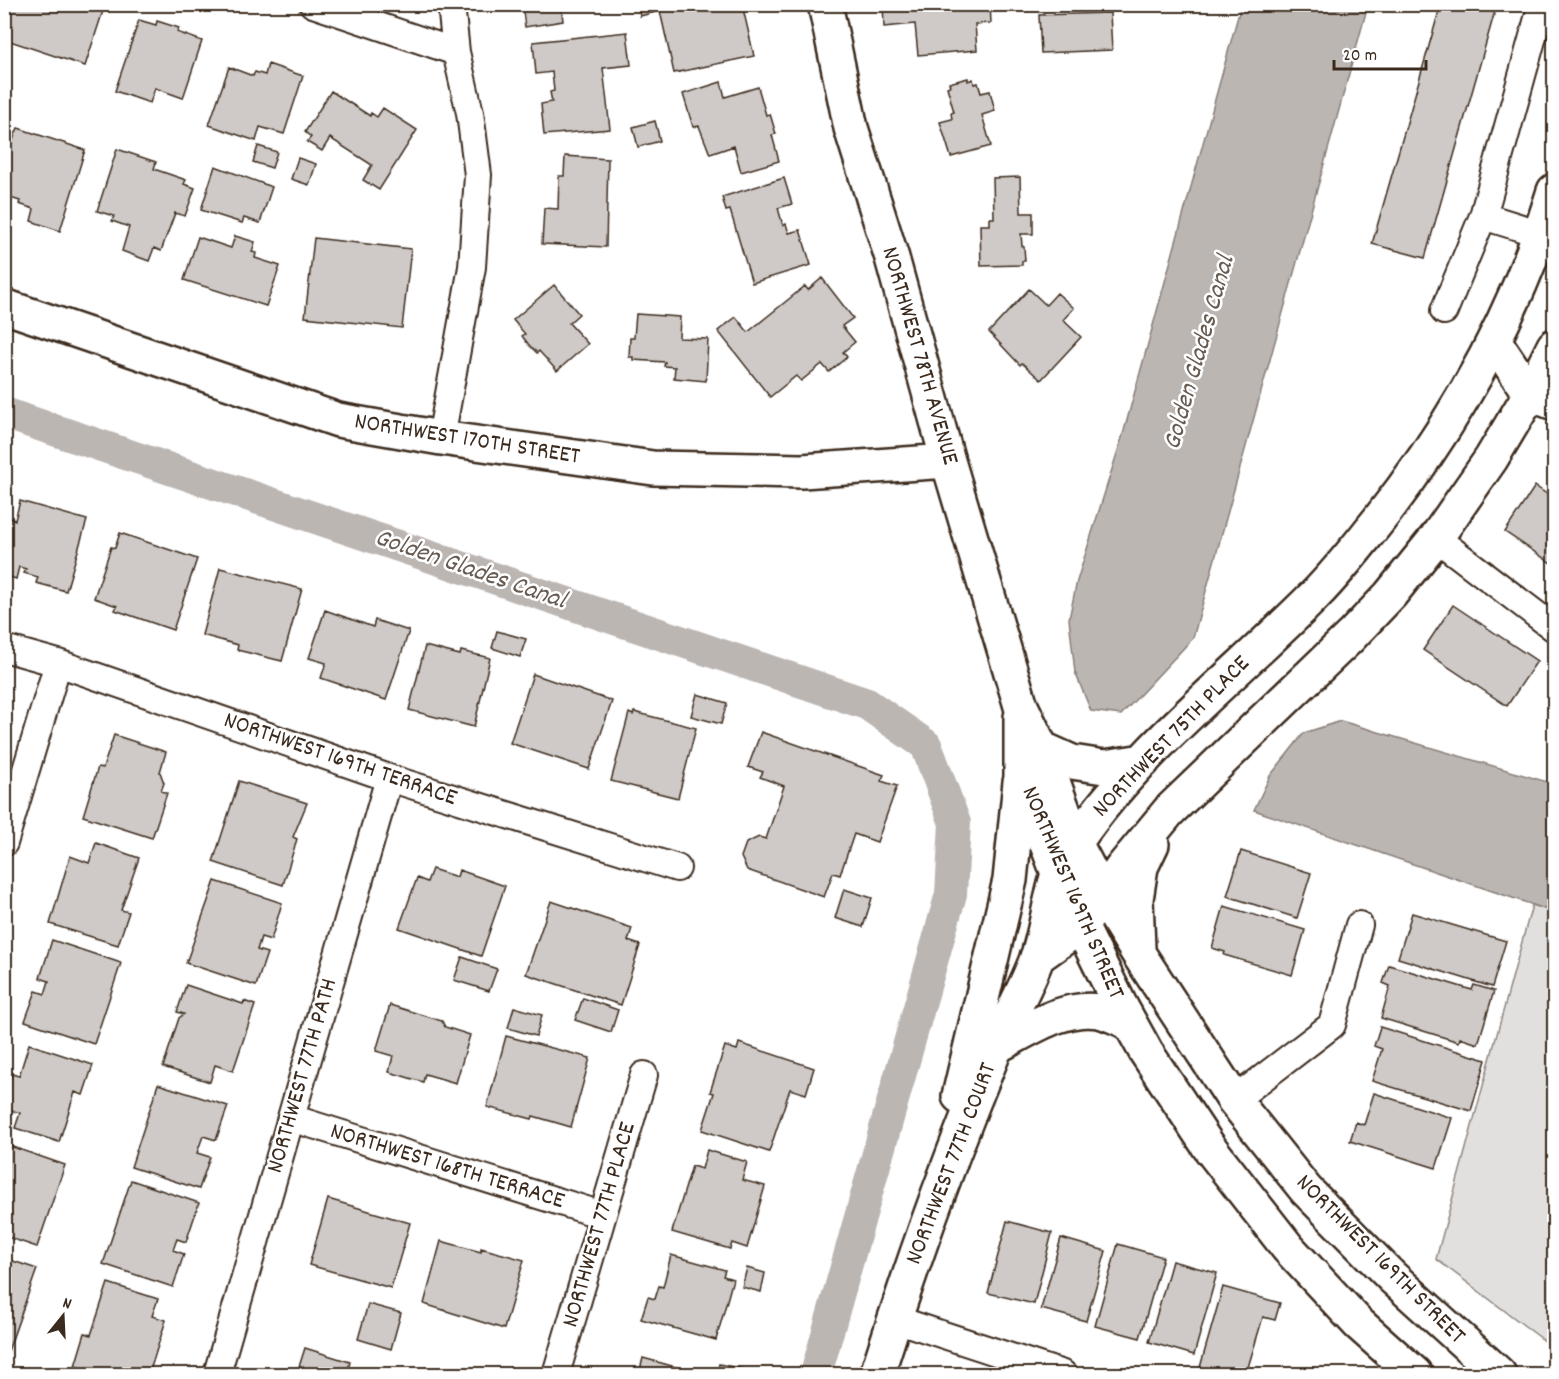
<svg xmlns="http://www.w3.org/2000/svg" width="1559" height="1379" font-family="Dekko,sans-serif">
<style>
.green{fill:#e2e0de;stroke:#8e857e;stroke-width:1.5}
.water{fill:#bcb6b3;stroke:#887e77;stroke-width:1.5}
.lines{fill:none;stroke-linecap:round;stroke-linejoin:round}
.canal{stroke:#bcb6b3;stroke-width:32}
.building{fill:#cfcac7;stroke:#3b2a1e;stroke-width:1.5}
.street-casing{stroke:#3b2a1e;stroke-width:30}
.secondary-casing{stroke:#3b2a1e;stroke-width:38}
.street{stroke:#fff;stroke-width:26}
.secondary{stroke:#fff;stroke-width:33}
.labels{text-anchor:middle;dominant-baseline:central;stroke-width:5;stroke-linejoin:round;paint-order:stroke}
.street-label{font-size:24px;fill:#3b2a1e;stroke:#fff}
.water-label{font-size:26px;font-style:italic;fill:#685b52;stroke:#fff}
</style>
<rect width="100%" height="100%" fill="#fff"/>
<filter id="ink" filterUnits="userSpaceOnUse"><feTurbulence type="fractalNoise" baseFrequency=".0167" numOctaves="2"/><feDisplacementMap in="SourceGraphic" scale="12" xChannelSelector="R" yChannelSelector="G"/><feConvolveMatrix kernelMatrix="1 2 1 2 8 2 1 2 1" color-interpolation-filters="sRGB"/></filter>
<g filter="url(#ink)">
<path class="green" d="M1532,905L1554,912V1348L1436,1259Z"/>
<path class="water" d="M1241,5H1368L1193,638L1121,715L1091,711L1075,672L1069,619L1077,581L1124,431Z
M1341,721L1554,784V912L1254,810L1270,776L1304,733Z"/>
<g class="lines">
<path class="canal" d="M4,413L867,704L926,745L955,823L951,894L816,1374"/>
</g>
<path class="building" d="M10,4H86L103,11L85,66L4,39V20Z
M522,4H561L563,21L525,27Z
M638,4H742L754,56L674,73L660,11L640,16Z
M883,4H990L991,23L975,24L977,50L918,55L915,24L884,27Z
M1441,4H1497L1425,258L1372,244Z
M1110,13L1112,50L1041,53L1039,15Z
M139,20L156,25L157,21L179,28L177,32L202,41L183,98L155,88L150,103L115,91Z
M627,32L631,65L603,68L610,129L544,135L541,104L552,102L550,92L554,91L552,72L536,74L533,42Z
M268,64L303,76L284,134L260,127L256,141L209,125L229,67L253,76L255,72L265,75Z
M968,78V81L973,79L974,84L978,83L981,93L990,91L995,111L982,115L991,146L951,157L940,122L952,119L951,113L954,112L947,87L950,86L949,83Z
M721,82L725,97L758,87L766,115L770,114L776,134L772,135L779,161L741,172L734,146L710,154L699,126L693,127L683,94Z
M331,91L370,116L371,113L377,117L383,108L417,130L379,190L363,180L372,165L330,138L322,151L307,142L311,137L305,132Z
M655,121L660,141L638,147L633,127Z
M18,128L85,150L60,231L31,221L34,209L19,204L20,201L4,196V161Z
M258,146L277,152L272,168L253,162Z
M117,149L156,162L154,169L186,180L184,184L195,188L185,216L175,213L161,251L154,248L149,261L122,251L129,227L112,221L114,216L97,211Z
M565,156L608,159L606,247L542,244L544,208L558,209L559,176H564Z
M298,158L316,164L309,185L291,179Z
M215,166L272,187L260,223L244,218L242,223L201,210Z
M1020,177L1021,213H1033V234H1021L1022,246L1024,247L1025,261H1022V265L981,266L980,225H990V218H994L993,178Z
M784,178L792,204L778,208L783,226L786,224L789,233L800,230L811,265L752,283L730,210L726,211L722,197Z
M235,236L255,242L252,252L256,253L255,258L280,266L266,306L184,280L198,237L231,248Z
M314,238L411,249L402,328L305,317Z
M822,278L853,318L842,326L855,342L843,352L847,357L829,372L822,364L801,381L796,376L770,397L718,331L736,317L748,332L805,286L808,290Z
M554,285L579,314L569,323L588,344L557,371L539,351L537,353L529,345L522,336L525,334L513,320Z
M1029,289L1046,305L1057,293L1074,308L1063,320L1081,337L1041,380L1022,363L1020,365L989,332Z
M636,314L680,317L679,338L708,339L706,381L674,378L675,367L664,366L665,362L633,360V357H629L630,338H634Z
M1535,486L1554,499V565L1505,532Z
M20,501L87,520L66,591L36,583L38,577L24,573L26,569L19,567L16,579L4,575V517L15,520Z
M120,533L197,559L173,630L115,610L117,606L94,598L111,547L115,548Z
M220,568L302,589L282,661L237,650L238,645L202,635Z
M1453,605L1537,661L1507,706L1423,650Z
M325,610L373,627L375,620L409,631L386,700L321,678L326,663L309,658Z
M497,631L526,639L520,657L492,648Z
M425,646L460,655L461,651L490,658L474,727L409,710Z
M533,674L612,701L589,769L510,743Z
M697,694L727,703L721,724L691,716Z
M634,712L696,728L678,798L611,781L629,713L633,715Z
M761,732L884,775L881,781L897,786L877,842L854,834L840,875L833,873L824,897L747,870L741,857L746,843L759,837L766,839L784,786L760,777L763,772L748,767Z
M114,735L166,752L160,772L164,783L161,791L167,793L152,838L83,816L98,767L103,768Z
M239,781L307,803L293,837L297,839L283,885L213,862Z
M96,843L139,858L121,910L129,912L118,945L50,924L70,856L89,863Z
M1241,851L1311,873L1297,918L1227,896Z
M432,869L457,877L459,870L505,886L481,956L399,928L417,878L427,882Z
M215,881L282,903L271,940L261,937L257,950L267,953L256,986L186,963Z
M844,889L872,898L863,927L835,918Z
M551,901L632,928L628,941L640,945L621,1005L526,974Z
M1224,906L1305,930L1292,975L1224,955L1225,952L1212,948Z
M1412,913L1506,941L1492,987L1398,958Z
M52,940L121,963L94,1044L25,1021L36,991L45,994L49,981L40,978Z
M462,957L497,969L489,991L454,980Z
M1389,965L1472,990L1474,985L1494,991L1478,1044L1460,1038L1459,1042L1381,1018L1390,986L1383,983Z
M186,985L243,1004L244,1001L255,1005L233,1071L215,1065L210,1082L163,1067L179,1018L184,1014L177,1012Z
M583,998L618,1010L611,1032L575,1020Z
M390,1005L442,1021L445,1027L470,1035L456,1083L425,1074L423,1082L389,1072L393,1056L376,1051Z
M514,1007L542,1015L536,1036L508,1028Z
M1380,1027L1486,1060L1471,1111L1372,1081L1382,1049L1374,1046Z
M506,1036L590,1058L571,1127L533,1116L532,1119L487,1107Z
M739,1043L814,1068L806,1094L790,1089L769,1152L702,1130L714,1093L710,1092L725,1046L737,1050Z
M29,1044L93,1065L83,1095L75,1092L59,1142L15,1128L20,1113L4,1108V1098L12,1074L19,1076Z
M158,1084L228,1106L216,1140L203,1136L197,1153L210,1157L199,1189L131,1167Z
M1374,1093L1452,1118L1436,1168L1350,1141L1356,1122L1364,1125Z
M4,1144L65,1165L37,1247L4,1236Z
M707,1150L747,1162L742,1180L765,1186L747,1248L732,1243L730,1249L672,1232L692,1166L702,1169Z
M131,1180L199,1203L186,1242L177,1239L173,1250L184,1254L173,1287L103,1264Z
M328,1199L410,1223L391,1288L309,1265Z
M1007,1221L1052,1233L1034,1304L988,1293Z
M1061,1238L1106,1251L1086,1321L1041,1309Z
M441,1241L481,1252V1248L524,1260L504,1329L424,1304Z
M1118,1244L1163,1257L1140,1338L1095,1326Z
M671,1255L725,1270L723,1276L733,1279L716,1340L641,1319L648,1297L655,1299L659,1286L663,1287Z
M4,1258L37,1269L8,1351L4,1350Z
M1172,1261L1217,1273L1194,1355L1149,1342Z
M747,1268L765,1273L761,1292L742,1287Z
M108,1283L158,1299L152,1316L166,1320L149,1374H101L75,1366L85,1333L91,1335Z
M1223,1287L1280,1303L1275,1320L1263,1317L1246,1374H1211L1199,1371Z
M368,1304L401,1313L391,1349L358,1339Z
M305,1348L350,1362L347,1374H292L294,1368L298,1370Z
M643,1358L701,1374H639Z
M719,1364L743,1369L741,1374H717Z"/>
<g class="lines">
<g class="street-casing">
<path id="street" d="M313,4L456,52
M1483,216L1541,234
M1444,311L1483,216L1542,4
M441,438L472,267L478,175L470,113L456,52L451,4
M1436,538L1554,628
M4,648L58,663L389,778L677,868
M4,843L58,663
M1234,1100L1332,1025L1359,925
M291,1118L602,1215
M895,1319L1063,1374
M217,1374L389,778
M556,1374L644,1075"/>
</g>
<g class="secondary-casing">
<path id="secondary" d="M825,4L851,128L892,258L948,461L1021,706L1041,748L1075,843L1102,894L1138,953L1234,1100L1306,1190L1392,1277L1499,1374
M4,306L338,420L441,438L653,468L802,471L948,461
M1495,342L1530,394L1554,403
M1021,717V776L1058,873L1081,926L1120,1005L1146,1052L1209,1147L1288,1248L1359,1324L1415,1374
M1041,748L1072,762L1104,767L1143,761
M1138,948L1136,899L1141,867L1152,844
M1037,957L1081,926L1122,868L1169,811L1351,636L1390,595L1436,538L1491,459L1530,394L1554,346
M997,1046C1027,1031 1063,1005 1099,1011C1109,1013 1120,1019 1130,1023
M959,1096L1010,880L1020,782
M877,1374C912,1263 951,1154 996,1047C1009,1017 1026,988 1037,958C1046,932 1049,903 1057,877C1061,864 1070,851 1077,840C1141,748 1231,679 1310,600C1335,576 1356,548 1378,521C1457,421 1517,313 1554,191"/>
</g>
<use href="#street" class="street"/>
<use href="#secondary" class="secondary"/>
</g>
</g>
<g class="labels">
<g class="street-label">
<text transform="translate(919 356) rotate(74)">NORTHWEST 78TH AVENUE</text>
<text transform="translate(467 440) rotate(9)">NORTHWEST 170TH STREET</text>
<text transform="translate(1172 737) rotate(-46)">NORTHWEST 75TH PLACE</text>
<text transform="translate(340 760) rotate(19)">NORTHWEST 169TH TERRACE</text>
<text transform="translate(1072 893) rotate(67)">NORTHWEST 169TH STREET</text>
<text transform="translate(303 1076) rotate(-74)">NORTHWEST 77TH PATH</text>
<text transform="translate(952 1164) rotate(-69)">NORTHWEST 77TH COURT</text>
<text transform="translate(447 1167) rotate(17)">NORTHWEST 168TH TERRACE</text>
<text transform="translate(600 1225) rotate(-74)">NORTHWEST 77TH PLACE</text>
<text transform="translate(1380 1260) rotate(45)">NORTHWEST 169TH STREET</text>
</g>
<g class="water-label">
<text transform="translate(1200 353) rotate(-74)">Golden Glades Canal</text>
<text transform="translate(470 570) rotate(19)">Golden Glades Canal</text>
</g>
</g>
<rect width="1559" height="1379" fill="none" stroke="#fff" stroke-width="24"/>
<rect x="12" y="12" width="1535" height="1355" fill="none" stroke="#3b2a1e" stroke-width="2" filter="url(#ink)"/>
<g transform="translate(63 1316) rotate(18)" stroke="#ffffff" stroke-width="4.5" paint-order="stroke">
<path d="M0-4.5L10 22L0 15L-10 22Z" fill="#3b2a1e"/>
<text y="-9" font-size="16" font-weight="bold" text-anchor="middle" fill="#3b2a1e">N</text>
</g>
<path d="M1334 60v9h92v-9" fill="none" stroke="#3b2a1e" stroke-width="3"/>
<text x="1343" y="60" font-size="18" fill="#3b2a1e" stroke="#ffffff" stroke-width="4.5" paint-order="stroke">20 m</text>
</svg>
